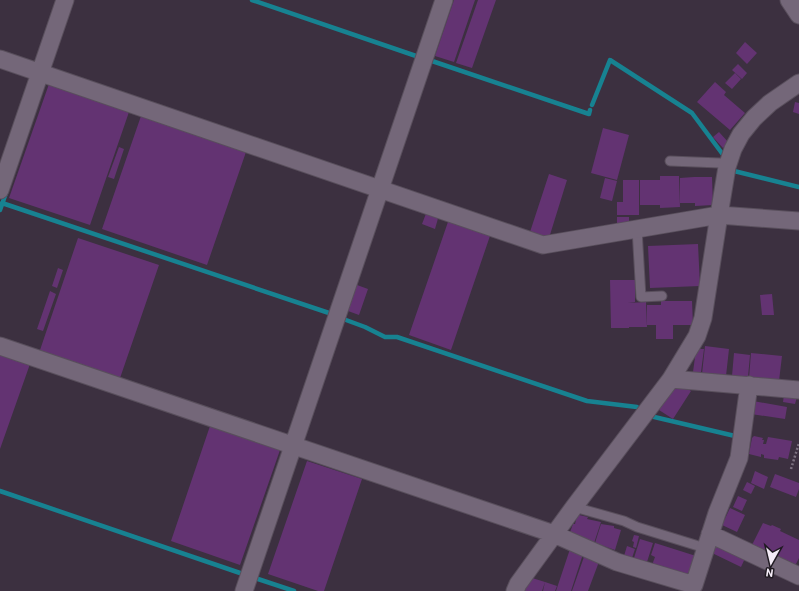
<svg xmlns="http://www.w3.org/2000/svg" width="799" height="591" font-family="Barlow,sans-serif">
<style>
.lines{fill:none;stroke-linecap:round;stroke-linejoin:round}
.stream{stroke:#178291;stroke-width:4.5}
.building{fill:#633372}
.service-casing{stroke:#594f5c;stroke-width:11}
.minor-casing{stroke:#594f5c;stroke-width:19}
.path{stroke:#7d7281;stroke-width:2.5;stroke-dasharray:2 2;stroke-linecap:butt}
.service{stroke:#746779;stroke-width:9}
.minor{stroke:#746779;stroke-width:17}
</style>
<rect width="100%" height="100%" fill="#3c3040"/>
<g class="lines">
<path class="stream" d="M252,0L419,57
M432,61L589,114L590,110
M592,105L610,60L692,113L724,156
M734,171L799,187
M2,203L329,313
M0,210L6,193
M346,320L365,327L385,337H397L587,401L637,407
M650,416L735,436
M0,491L240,573
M255,578L294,591"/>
</g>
<path class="building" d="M454,0H475L454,62L435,56Z
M478,0H496L472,68L456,63Z
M745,42L757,53L747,64L736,53Z
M738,64L747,73L742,79L732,70Z
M735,73L741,79L732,89L725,83Z
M715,82L726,92L724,95L745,113L730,130L697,102Z
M49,84L129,112L90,225L9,198Z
M795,102L799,103V114L793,112Z
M141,116L246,152L207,265L102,229Z
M603,128L629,135L617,180L591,173Z
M719,132L729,143L723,148L713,137Z
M119,147L124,149L114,179L108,177Z
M549,174L567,180L549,238L530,232Z
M660,176H679L680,207L660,208V205H640V180H660Z
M694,177L695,197L694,177H712L713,205L695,206V203H680V178Z
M605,178L617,181L612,201L600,198Z
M623,180H639V215H617V202H623Z
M427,211L439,215L435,229L422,224Z
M617,217H629V225H617Z
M449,219L491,233L451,350L409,335Z
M78,238L159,265L119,381L39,353Z
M698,244L700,286L650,288L648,246Z
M58,268L63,270L57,288L52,286Z
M610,280H635V302L628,303L646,302L647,327H629V306V328H611Z
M357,285L368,289L359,315L348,311Z
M50,291L56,294L43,331L37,329Z
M772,294L774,315H762L760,295Z
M661,301H692L693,325H673V339H656V325H647V305H661Z
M705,346L729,349L726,376L702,374Z
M699,349H704L701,372H693L695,357Z
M734,353L750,355L748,377L732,376Z
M751,353L782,356L779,381L749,378Z
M0,354L30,364L0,449Z
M676,384L682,385L691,391L673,419L659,410Z
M784,395L797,397L795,404L783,402Z
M753,401L787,407L785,419L751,414Z
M210,426L280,450L240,565L171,541Z
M754,436L763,438L762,440H764L763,444H766L768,437L792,441L788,459L779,457L778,460L764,458V455L761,454V457L749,454L752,438Z
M307,461L362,479L324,591H318L268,574Z
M755,471L768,477L764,489L751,483Z
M775,474L799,483V489L796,497L770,487Z
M747,482L755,486L751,494L743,490Z
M738,496L747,500L742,511L733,507Z
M730,508L745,515L737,532L722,525Z
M579,515L588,517L587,519L601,522L594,543L569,535L573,524H575L577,516H579Z
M763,523L771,526L772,525L781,529L780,531L799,540V558L795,566L752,545Z
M601,524L614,526V528L621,530L615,550L595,543Z
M634,535L639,536L636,548L633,547L634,542L632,541Z
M640,539L653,543L647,562L634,558Z
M715,540L747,554L741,567L710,552Z
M655,543L696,556L689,577L652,565L655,557L651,555Z
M627,546L635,549L632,558L624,556Z
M570,549L583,554L571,591H556Z
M585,554L600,559L588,591H572Z
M529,577L545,582L542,591H525Z
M545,582L557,586L555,591H543Z"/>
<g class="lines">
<g class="service-casing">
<path id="service" d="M670,161L720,163L727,167
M637,229L641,297L662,296
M574,507L624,521L637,527L705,548"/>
</g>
<g class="minor-casing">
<path id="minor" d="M789,0L799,15
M0,59L543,245L719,215L799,221
M0,190L65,0
M0,346L554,534L617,562L694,585L717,513L739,458L749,385
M671,379L799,390
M710,534L799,576
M244,591L444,0
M515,591L518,584L574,507L671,379L697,336L703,318L719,215L727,167L733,149L741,134L754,118L770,103L799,83"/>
</g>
<path class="path" d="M791,469L799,443"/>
<use href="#service" class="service"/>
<use href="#minor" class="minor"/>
</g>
<g transform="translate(771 563) rotate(188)" stroke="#201a22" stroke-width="3" paint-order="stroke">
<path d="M0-3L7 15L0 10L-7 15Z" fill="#f3ebf6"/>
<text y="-6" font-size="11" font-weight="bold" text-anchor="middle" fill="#f3ebf6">N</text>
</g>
</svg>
